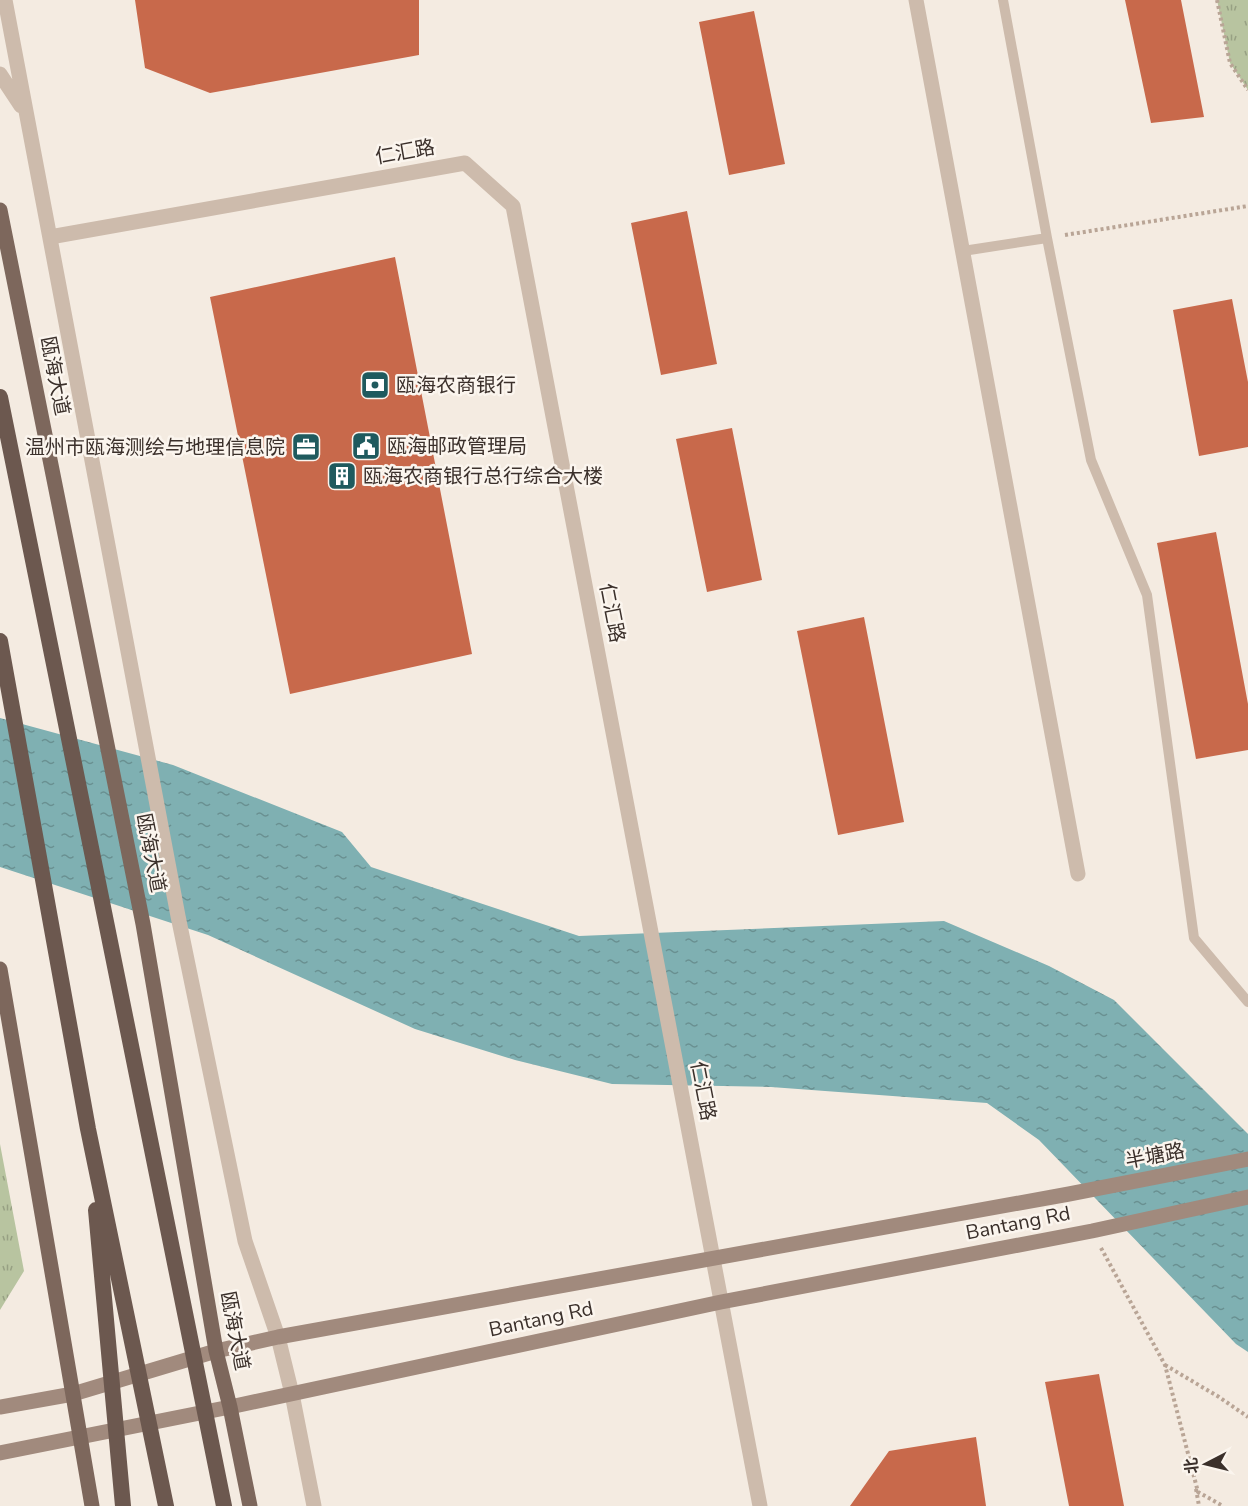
<svg xmlns="http://www.w3.org/2000/svg" width="1248" height="1506" font-family="'Nunito Sans','Noto Sans SC',sans-serif">
<style>
.grass{fill:url(#grass-tufts)}
.water{fill:url(#water-ripples)}
.building{fill:#c8694b}
.lines{fill:none;stroke-linecap:round;stroke-linejoin:round}
.path{stroke:#b9a596;stroke-width:4;stroke-dasharray:3 3;stroke-linecap:butt}
.service{stroke:#cdbbac;stroke-width:10}
.minor{stroke:#cdbbac;stroke-width:15}
.tertiary{stroke:#cdbbac;stroke-width:15}
.secondary{stroke:#a18a7d;stroke-width:15}
.primary{stroke:#7d675c;stroke-width:15}
.trunk-bridge{stroke:#6c584f;stroke-width:16}
.labels{text-anchor:middle;dominant-baseline:central;stroke-width:5;stroke-linejoin:round;paint-order:stroke}
.street-label{font-size:20px;fill:#3b302b;stroke:#fbf5ee}
.poi-label{font-size:20px;fill:#3b302b;stroke:#fbf5ee;text-anchor:start}
</style>
<defs>
<pattern id="grass-tufts" width="24" height="20" patternUnits="userSpaceOnUse" patternTransform="scale(1.5)"><rect width="24" height="20" fill="#b8c4a0"/><path d="M3 7l-1-3M5 7V3M7 7l1-3M15 17l-1-3M17 17v-4M19 17l1-3" fill="none" stroke="#97a083"/></pattern>
<pattern id="water-ripples" width="26" height="14" patternUnits="userSpaceOnUse" patternTransform="scale(1.5)"><rect width="26" height="14" fill="#7fb0b2"/><path d="M2 4q2-2 4 0t4 0M15 11q2-2 4 0t4 0" fill="none" stroke="#699091"/></pattern>
</defs>
<rect width="100%" height="100%" fill="#f4ebe1"/>
<path class="grass" d="M1217,0H1248V90L1230,63Z
M0,1144L24,1271L0,1310Z"/>
<path class="water" d="M0,718L173,765L342,832L371,867L579,936L944,921L1049,966L1114,1000L1248,1134V1352L1236,1344L1039,1140L987,1103L771,1087L612,1084L515,1060L415,1029L208,935L0,867Z"/>
<path class="building" d="M135,0H419V55L210,93L145,68Z
M1125,0H1181L1204,117L1151,123Z
M754,11L785,164L729,175L699,22Z
M687,211L717,364L661,375L631,223Z
M395,257L472,654L290,694L210,297Z
M1232,299L1248,382V447L1199,456L1173,310Z
M732,428L762,580L707,592L676,439Z
M1216,532L1248,704V750L1196,759L1157,543Z
M864,617L904,822L838,835L797,631Z
M1099,1374L1124,1506H1069L1045,1382Z
M976,1437L986,1506H850L889,1451Z"/>
<g class="lines">
<path class="path" d="M1217,0L1230,63L1248,90
M1065,235L1248,206
M1101,1248L1165,1365L1198,1492L1223,1506
M1165,1365L1219,1397L1248,1417
M1196,1489L1199,1506"/>
<path class="service" d="M1003,0L1047,238L1091,460L1147,595L1194,938L1248,1002
M963,251L1047,238"/>
<path class="minor" d="M916,0L1078,874"/>
<path class="tertiary" d="M5,0L178,916L245,1241L278,1337L292,1394L314,1506
M0,74L21,106
M50,237L465,163L513,206L760,1506"/>
<path class="secondary" d="M0,1407L73,1394L216,1351L278,1337L1069,1194L1248,1159
M0,1453L230,1407L721,1302L1092,1231L1248,1197"/>
<path class="primary" d="M0,210L143,924L216,1351L230,1407L250,1506
M0,969L92,1506"/>
<path class="trunk-bridge" d="M0,397L224,1506
M0,641L88,1129L166,1506
M96,1210L123,1506"/>
</g>
<defs>
<g id="bank-square" transform="scale(1.5)"><rect x="-9" y="-9" width="18" height="18" rx="4" fill="#1f5a5e" stroke="#fbf5ee"/><path d="M-6-4H6V4H-6ZM0-2.3a2.3 2.3 0 1 0 0 4.6a2.3 2.3 0 1 0 0-4.6Z" fill="#fff"/></g>
<g id="civic-square" transform="scale(1.5)"><rect x="-9" y="-9" width="18" height="18" rx="4" fill="#1f5a5e" stroke="#fbf5ee"/><path d="M-.6-6.5H3V-4.5H.6V-3L4-1V1h2V6H-6V1h2V-1L-.6-3ZM-1.2 2.5V6h2.4V2.5Z" fill="#fff"/></g>
<g id="office-square" transform="scale(1.5)"><rect x="-9" y="-9" width="18" height="18" rx="4" fill="#1f5a5e" stroke="#fbf5ee"/><path d="M-6-3h4V-5.5h4V-3h4V5H-6ZM-1-4.5V-3h2v-1.5ZM-6 0V1H6V0Z" fill="#fff"/></g>
<g id="building-square" transform="scale(1.5)"><rect x="-9" y="-9" width="18" height="18" rx="4" fill="#1f5a5e" stroke="#fbf5ee"/><path d="M-4-6H4V6H1V3H-1V6H-4ZM-2.5-4.3h1.7v1.8h-1.7ZM.8-4.3h1.7v1.8H.8ZM-2.5-1h1.7V.8h-1.7ZM.8-1h1.7V.8H.8Z" fill="#fff"/></g>
</defs>
<g fill-rule="evenodd">
<use href="#bank-square" x="375" y="385"/>
<use href="#civic-square" x="366" y="446"/>
<use href="#office-square" x="306" y="447"/>
<use href="#building-square" x="342" y="476"/>
</g>
<g class="labels">
<g class="street-label">
<text transform="translate(405 152) rotate(-10)">仁汇路</text>
<text transform="translate(55 376) rotate(79)">瓯海大道</text>
<text transform="translate(612 613) rotate(79)">仁汇路</text>
<text transform="translate(151 853) rotate(79)">瓯海大道</text>
<text transform="translate(703 1091) rotate(79)">仁汇路</text>
<text transform="translate(1155 1156) rotate(-11)">半塘路</text>
<text transform="translate(1018 1223) rotate(-11)">Bantang Rd</text>
<text transform="translate(541 1319) rotate(-12)">Bantang Rd</text>
<text transform="translate(235 1331) rotate(79)">瓯海大道</text>
</g>
<g class="poi-label">
<text x="396" y="385">瓯海农商银行</text>
<text x="387" y="446">瓯海邮政管理局</text>
<text x="285" y="447" text-anchor="end">温州市瓯海测绘与地理信息院</text>
<text x="363" y="476">瓯海农商银行总行综合大楼</text>
</g>
</g>
<g transform="translate(1206 1464) rotate(263)" stroke="#fbf5ee" stroke-width="4.5" paint-order="stroke">
<path d="M0-4.5L10 22L0 15L-10 22Z" fill="#3b302b"/>
<text y="-9" font-size="16" font-weight="bold" text-anchor="middle" fill="#3b302b">北</text>
</g>
</svg>
